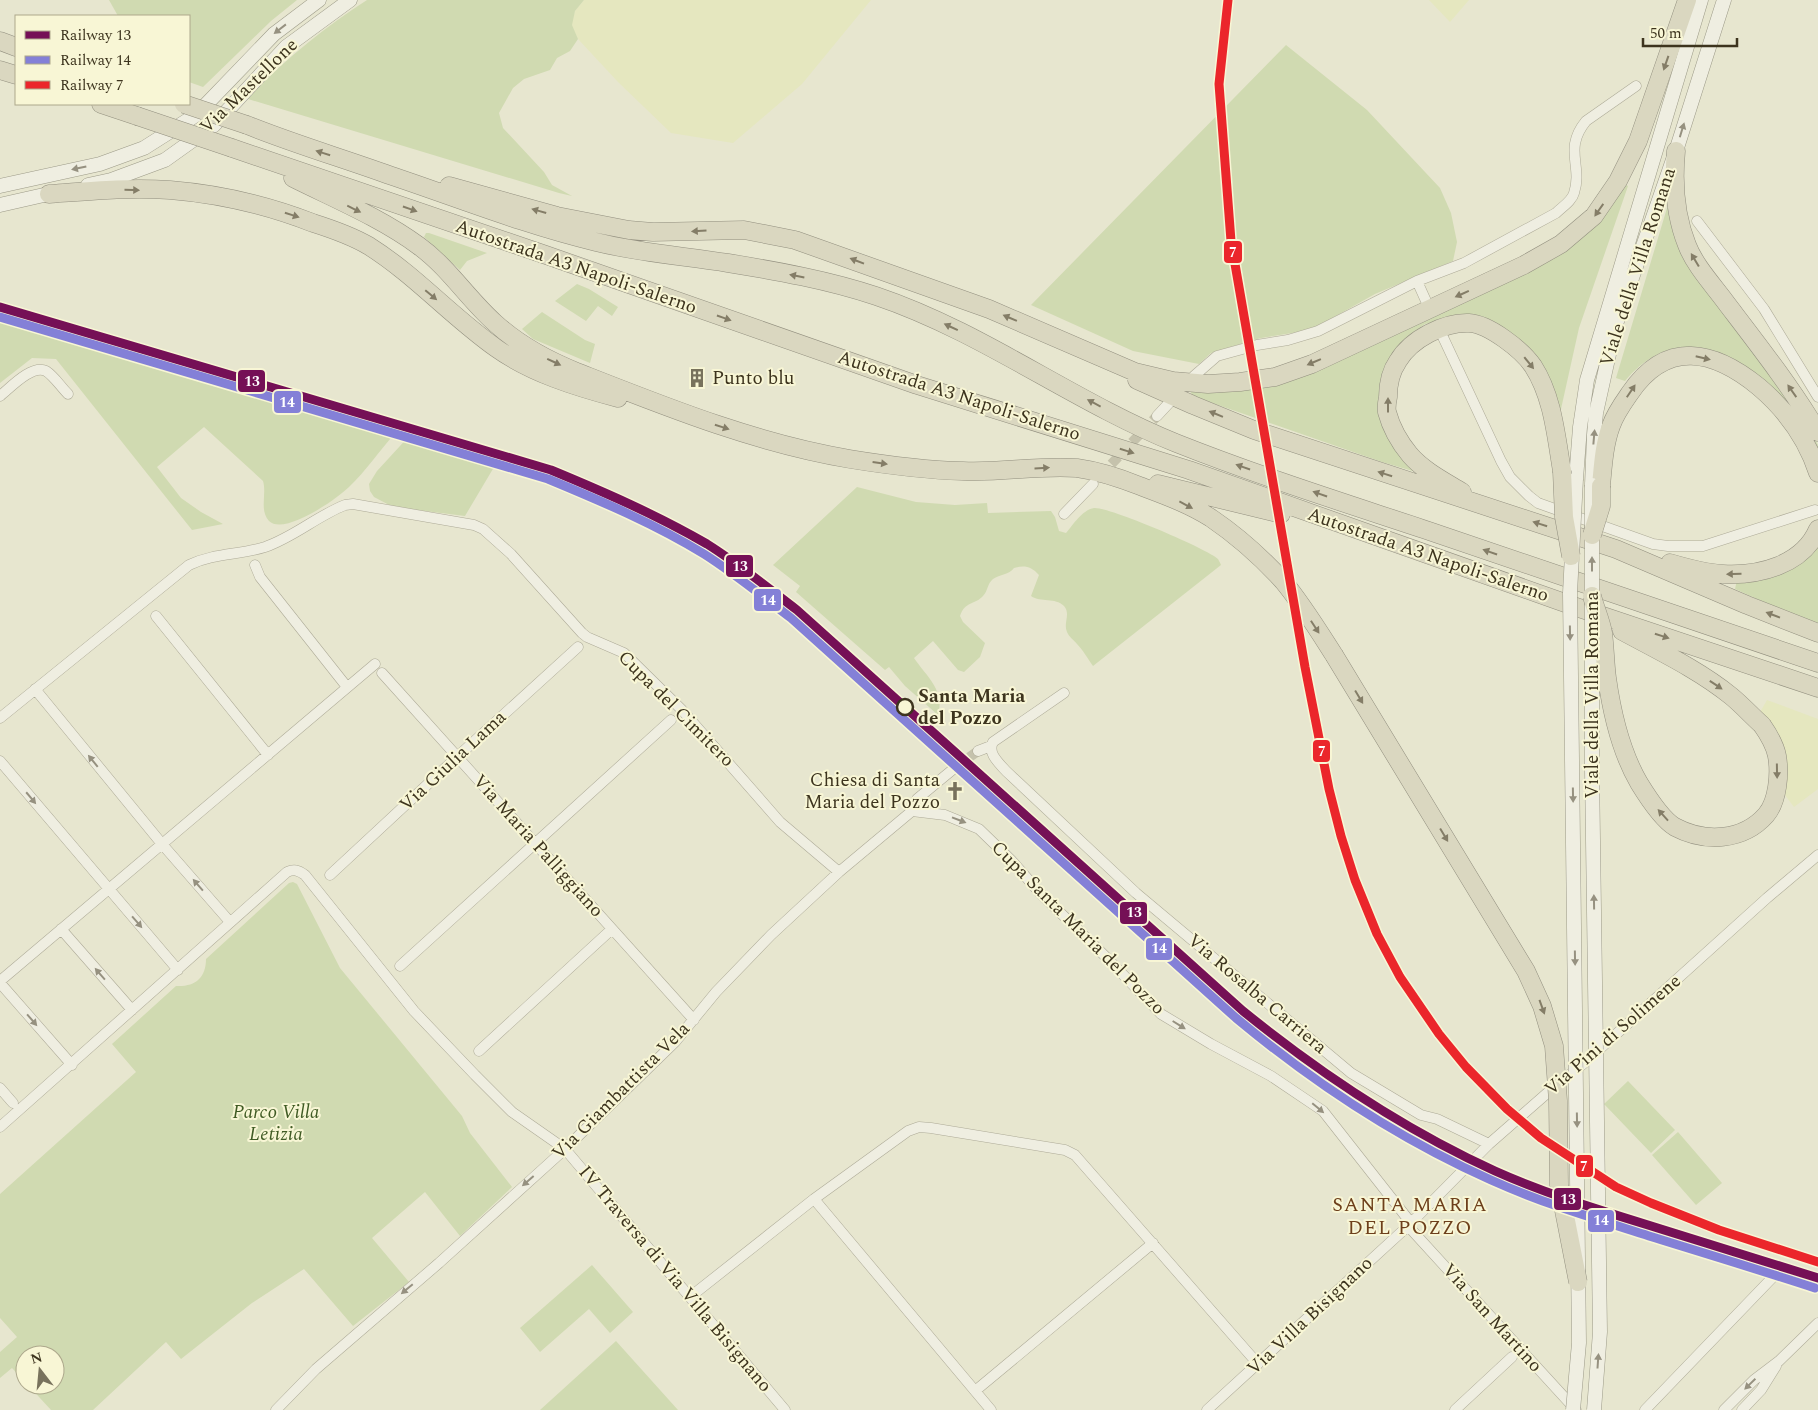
<svg xmlns="http://www.w3.org/2000/svg" width="1818" height="1410" font-family="Spectral,serif">
<style>
.farmland{fill:#e5e7bf}
.green{fill:#d0dab1}
.lines{fill:none;stroke-linecap:round;stroke-linejoin:round}
.street-tunnel{stroke:#c5c2ac;stroke-width:10;stroke-dasharray:10 5;stroke-linecap:butt}
.street-casing{stroke:#adaa97;stroke-width:11}
.secondary-casing{stroke:#9c9a88;stroke-width:15}
.highway-casing{stroke:#928f7f;stroke-width:19}
.street{stroke:#efeee1;stroke-width:10}
.secondary{stroke:#efeee1;stroke-width:14}
.highway{stroke:#dad7c0;stroke-width:18}
.secondary-bridge-casing{stroke:#9c9a88;stroke-width:15;stroke-linecap:butt}
.highway-bridge-casing{stroke:#928f7f;stroke-width:19;stroke-linecap:butt}
.secondary-bridge{stroke:#efeee1;stroke-width:14}
.highway-bridge{stroke:#dad7c0;stroke-width:18}
.rail-1-casing{stroke:#f8f6d5;stroke-width:12}
.rail-2-casing{stroke:#f8f6d5;stroke-width:12}
.rail-3-casing{stroke:#f8f6d5;stroke-width:12}
.rail-1{stroke:#751056;stroke-width:9}
.rail-2{stroke:#8480d7;stroke-width:9}
.rail-3{stroke:#eb262b;stroke-width:9}
.oneway{fill:#969180}
.oneway2{fill:#847d67}
.stop-dot{fill:#f8f6d5;stroke:#3d341e;stroke-width:2.5}
.labels{text-anchor:middle;dominant-baseline:central;stroke-width:4;stroke-linejoin:round;paint-order:stroke}
.street-label{font-size:19px;fill:#3d341e;stroke:#f8f6d5}
.poi-label{font-size:19px;fill:#3d341e;stroke:#f8f6d5;text-anchor:start}
.stop-label{font-size:19px;font-weight:bold;fill:#3d341e;stroke:#f8f6d5;text-anchor:start}
.park-label{font-size:19px;font-style:italic;fill:#405b24;stroke:#f8f6d5}
.neighbourhood-label{font-size:20px;letter-spacing:1px;fill:#6d3f1b;stroke:#f8f6d5}
.line-badge{stroke:#f8f6d5;stroke-width:2}
.badge-label{font-size:14px;text-anchor:middle;font-weight:bold;fill:#fff}
</style>
<rect width="100%" height="100%" fill="#e7e6cf"/>
<path class="farmland" d="M584,0H871L802,84L733,143L671,133L618,82L578,39L571,25L575,11Z
M1429,0H1469L1450,22Z
M1767,700L1818,719V789L1794,807L1781,790L1759,714Z"/>
<path class="green" d="M109,0H297L271,21L203,87L189,82V16H118Z
M367,0H584L575,11L572,25L578,39L570,51L557,58L550,70L524,79L513,88L499,113L503,128L544,172L552,185L572,196L559,193L248,99C282,61 324,28 367,0Z
M1286,45L1367,110L1440,188L1451,213L1457,242L1453,261L1375,294L1311,330L1261,338L1211,353L1199,364L1133,351L1031,305Z
M1624,184L1628,186L1579,328L1559,418L1525,346L1443,320L1425,324L1408,336L1392,356L1381,401L1416,472L1382,462L1192,396L1190,389L1239,388L1531,267Z
M1667,208H1671L1808,426L1818,445V458C1793,432 1769,406 1744,380C1737,372 1729,359 1720,355C1682,338 1650,351 1625,381L1616,378Z
M426,233H429L487,253L467,261L460,270L424,237Z
M577,284L589,289L618,307L612,316L598,306L586,321L555,301Z
M0,312L19,318L396,432C380,450 366,471 349,487C337,499 284,536 269,521C259,510 267,494 263,481L204,427L157,467L181,498L201,512L223,524L192,530L56,359L32,358L0,383Z
M542,312L585,340L595,344L590,363L533,339L522,329Z
M416,432L500,457L465,516L393,507L374,497L370,491L369,484L377,471L411,434Z
M857,487L916,502L955,505L987,503L988,513L1051,511L1055,517L1059,531L1066,533C1073,525 1082,510 1094,508C1107,506 1208,549 1218,559C1218,559 1221,564 1221,565L1093,666C1088,659 1083,650 1077,644C1074,640 1069,637 1067,632C1063,623 1071,614 1064,606C1055,597 1041,603 1031,596L1039,575C1031,566 1024,565 1014,568C1009,575 1000,574 993,579C987,584 988,591 983,596C975,605 965,601 960,616L963,622L985,643L980,657L964,672L958,670L933,641L914,658C927,677 945,690 938,715L905,686L889,667L885,670L796,592L800,586L773,565Z
M1818,543V627L1735,589L1737,580Z
M293,882L297,884L340,968L462,1116L470,1133L512,1187L460,1236L425,1192L372,1238L409,1282L353,1326L304,1269L252,1303L181,1359L166,1342L93,1410H51L28,1385H55V1355H25V1382L12,1368L0,1378V1352L17,1337L0,1318V1194L136,1072L112,1044L176,986C195,987 206,978 206,959L289,883Z
M1628,1081L1675,1130L1651,1153L1604,1104Z
M1678,1132L1722,1183L1696,1205L1652,1155Z
M592,1265L633,1312L610,1333L589,1309L540,1352L520,1328Z
M616,1341L678,1410H540Z"/>
<g class="lines">
<path class="street-tunnel" d="M1101,475L1157,416
M957,766L978,751"/>
<g class="street-casing">
<path id="street" d="M1697,221L1764,309L1818,397
M1417,281L1426,301
M1442,335L1501,461L1510,477L1529,496L1538,503L1653,544L1668,546H1703L1815,510
M1194,376L1217,356L1257,345L1288,340L1318,331L1417,281L1464,263L1556,213C1562,207 1572,201 1574,193C1583,166 1563,149 1586,121L1636,86
M0,396C10,388 32,364 46,371C54,376 61,387 68,394
M1157,416L1169,403
M1064,514L1093,484
M255,565L260,577L347,687
M156,616L268,755
M382,673L694,1020
M35,689L162,844L230,922
M1064,693L993,742C987,753 999,763 1006,771L1136,893L1351,1073L1421,1115L1437,1119L1489,1144
M0,718L189,565C214,553 240,555 265,547C294,537 317,516 345,505L353,504L474,525L483,529L511,554L582,633L587,637L624,653L682,710L780,822L839,872
M978,751L991,746
M0,761L178,970
M912,811L945,815L979,829L1011,860L1040,893L1106,957L1161,1014L1211,1044L1271,1076L1323,1111L1411,1223
M330,875L457,757L578,647
M61,929L132,1010
M400,966L671,720
M0,981L375,664
M0,983L72,1065
M479,1051L612,929
M0,1088L13,1103
M0,1127L287,872C294,869 298,870 305,875L414,1011L475,1075L512,1112L565,1149L785,1410
M814,1199L991,1410
M1408,1226L1576,1410
M690,1297L814,1199L908,1131L919,1127L931,1128L1065,1150L1075,1155L1258,1364
M975,1391L1153,1243
M276,1410L316,1369L439,1263L565,1149L675,1042L716,992L771,935L839,872L912,811L917,799L957,766
M1207,1410L1408,1226L1489,1144L1553,1088L1583,1064L1767,898L1818,855
M1455,1410L1512,1357
M1645,1410L1772,1278
M1724,1410L1754,1380L1779,1361L1818,1323
M1742,1410L1761,1390L1776,1366"/>
</g>
<g class="secondary-casing">
<path id="secondary" d="M88,185L111,180L165,160L214,125L286,47L350,0
M0,186L100,164L144,148L196,115L274,34L319,0
M0,205L57,192
M1576,479L1580,427L1587,380L1701,0
M1592,485L1594,435L1596,413L1615,327L1676,151L1724,0"/>
</g>
<g class="highway-casing">
<path id="highway" d="M0,41L16,47
M0,70L16,75
M101,104L137,116
M247,125C294,144 342,158 389,175C458,198 525,225 596,242C640,253 684,256 728,263C777,271 828,280 876,296C983,332 1072,401 1176,443C1259,476 1345,503 1429,531C1559,575 1688,619 1818,663
M232,148L546,255L917,385L1189,470L1582,609L1818,688
M1676,151C1673,182 1675,215 1687,245C1695,266 1714,286 1727,304C1759,346 1791,387 1818,432
M293,178C335,199 381,218 419,246C449,268 468,299 495,323C518,344 547,360 577,372C666,407 755,443 850,459C887,465 925,470 963,471C1001,473 1039,465 1077,468C1099,471 1120,478 1140,486C1164,495 1189,504 1211,518C1236,535 1262,558 1283,581C1302,604 1318,630 1334,655
M449,186L557,216L629,230L653,232L744,230L795,240L989,309L1135,372L1173,381L1208,384L1240,382L1275,377L1312,364L1524,265L1561,244L1594,216L1618,181L1638,141L1687,0
M49,194C89,191 129,187 170,190C219,194 267,205 313,223C332,229 352,236 369,246C415,275 452,317 496,348C531,373 576,387 618,398
M1137,380L1193,405L1254,430L1616,549L1747,605L1818,633
M1158,484L1281,514
M1601,486C1603,465 1604,445 1611,426C1615,414 1623,403 1630,393C1667,339 1714,350 1759,387C1786,410 1807,439 1818,473
M1462,492C1444,481 1424,471 1410,455C1400,443 1391,427 1387,412C1386,407 1387,402 1388,397C1388,385 1391,371 1398,361C1411,339 1444,322 1469,323C1489,324 1522,350 1533,366C1553,397 1556,436 1562,471
M1670,563C1687,568 1705,573 1723,574C1759,576 1803,565 1818,529
M1622,631C1659,651 1699,670 1731,696C1742,705 1752,716 1762,725"/>
</g>
<use href="#street" class="street"/>
<use href="#secondary" class="secondary"/>
<use href="#highway" class="highway"/>
<g class="secondary-bridge-casing">
<path id="secondary-bridge" d="M1592,485V770L1600,1332L1594,1410
M1573,1410L1579,1343L1570,593L1576,479"/>
</g>
<g class="highway-bridge-casing">
<path id="highway-bridge" d="M184,104L247,125
M137,116L232,148
M1562,471L1564,517L1571,556
M1592,535L1601,506V486
M1592,596C1595,608 1601,621 1603,633C1605,648 1605,663 1607,678C1612,714 1621,752 1639,783C1647,796 1663,820 1675,827C1705,843 1743,841 1766,815C1778,801 1780,773 1777,756C1775,745 1769,735 1762,725
M1334,655L1526,971L1542,1006L1554,1046L1558,1101L1559,1185L1578,1282"/>
</g>
<use href="#secondary-bridge" class="secondary-bridge"/>
<use href="#highway-bridge" class="highway-bridge"/>
<g class="rail-1-casing">
<path id="rail-1" d="M0,307L551,470C604,492 657,515 707,544C739,564 768,588 797,610L1243,1011C1321,1074 1403,1129 1495,1171C1544,1193 1596,1209 1648,1225C1705,1243 1761,1260 1818,1278"/>
</g>
<g class="rail-2-casing">
<path id="rail-2" d="M0,317L548,479C601,501 655,524 704,554C734,573 762,596 791,618L1236,1018C1314,1083 1399,1139 1491,1180C1542,1203 1596,1219 1649,1236C1704,1253 1760,1270 1815,1288"/>
</g>
<g class="rail-3-casing">
<path id="rail-3" d="M1228,0L1219,84L1231,241L1305,667L1329,789L1341,836L1355,880L1377,934L1400,977L1439,1034L1466,1067L1507,1109L1541,1138L1616,1187L1651,1203L1719,1230L1818,1262"/>
</g>
<use href="#rail-1" class="rail-1"/>
<use href="#rail-2" class="rail-2"/>
<use href="#rail-3" class="rail-3"/>
</g>
<defs><path id="oneway-solid" d="M-6-.8H1V-3.2L6.5 0L1 3.2V.8H-6Z" transform="scale(1.25)"/></defs>
<g class="oneway">
<use href="#oneway-solid" transform="translate(280 29) rotate(142)"/>
<use href="#oneway-solid" transform="translate(1682 130) rotate(-73)"/>
<use href="#oneway-solid" transform="translate(79 168) rotate(168)"/>
<use href="#oneway-solid" transform="translate(1594 437) rotate(-85)"/>
<use href="#oneway-solid" transform="translate(1592 564) rotate(-90)"/>
<use href="#oneway-solid" transform="translate(1570 633) rotate(89)"/>
<use href="#oneway-solid" transform="translate(93 761) rotate(-129)"/>
<use href="#oneway-solid" transform="translate(1573 795) rotate(89)"/>
<use href="#oneway-solid" transform="translate(31 798) rotate(50)"/>
<use href="#oneway-solid" transform="translate(959 820) rotate(21)"/>
<use href="#oneway-solid" transform="translate(198 885) rotate(-131)"/>
<use href="#oneway-solid" transform="translate(1594 902) rotate(-91)"/>
<use href="#oneway-solid" transform="translate(137 922) rotate(49)"/>
<use href="#oneway-solid" transform="translate(1575 958) rotate(89)"/>
<use href="#oneway-solid" transform="translate(100 974) rotate(-131)"/>
<use href="#oneway-solid" transform="translate(32 1020) rotate(49)"/>
<use href="#oneway-solid" transform="translate(1179 1025) rotate(32)"/>
<use href="#oneway-solid" transform="translate(1318 1108) rotate(40)"/>
<use href="#oneway-solid" transform="translate(1577 1120) rotate(89)"/>
<use href="#oneway-solid" transform="translate(528 1181) rotate(139)"/>
<use href="#oneway-solid" transform="translate(407 1289) rotate(140)"/>
<use href="#oneway-solid" transform="translate(1598 1361) rotate(-86)"/>
<use href="#oneway-solid" transform="translate(1750 1384) rotate(136)"/>
</g>
<g class="oneway2">
<use href="#oneway-solid" transform="translate(1666 63) rotate(109)"/>
<use href="#oneway-solid" transform="translate(323 153) rotate(-162)"/>
<use href="#oneway-solid" transform="translate(132 190) rotate(1)"/>
<use href="#oneway-solid" transform="translate(354 209) rotate(26)"/>
<use href="#oneway-solid" transform="translate(410 209) rotate(19)"/>
<use href="#oneway-solid" transform="translate(1599 210) rotate(125)"/>
<use href="#oneway-solid" transform="translate(539 211) rotate(-164)"/>
<use href="#oneway-solid" transform="translate(292 215) rotate(18)"/>
<use href="#oneway-solid" transform="translate(699 231) rotate(177)"/>
<use href="#oneway-solid" transform="translate(1695 260) rotate(-121)"/>
<use href="#oneway-solid" transform="translate(857 261) rotate(-159)"/>
<use href="#oneway-solid" transform="translate(797 276) rotate(-169)"/>
<use href="#oneway-solid" transform="translate(1462 294) rotate(156)"/>
<use href="#oneway-solid" transform="translate(431 295) rotate(40)"/>
<use href="#oneway-solid" transform="translate(724 318) rotate(19)"/>
<use href="#oneway-solid" transform="translate(1010 318) rotate(-157)"/>
<use href="#oneway-solid" transform="translate(951 327) rotate(-155)"/>
<use href="#oneway-solid" transform="translate(1703 358) rotate(13)"/>
<use href="#oneway-solid" transform="translate(554 362) rotate(25)"/>
<use href="#oneway-solid" transform="translate(1314 362) rotate(157)"/>
<use href="#oneway-solid" transform="translate(1529 363) rotate(51)"/>
<use href="#oneway-solid" transform="translate(1631 391) rotate(-56)"/>
<use href="#oneway-solid" transform="translate(1792 391) rotate(-125)"/>
<use href="#oneway-solid" transform="translate(1094 403) rotate(-152)"/>
<use href="#oneway-solid" transform="translate(1388 405) rotate(-90)"/>
<use href="#oneway-solid" transform="translate(1216 414) rotate(-158)"/>
<use href="#oneway-solid" transform="translate(722 427) rotate(18)"/>
<use href="#oneway-solid" transform="translate(1127 451) rotate(17)"/>
<use href="#oneway-solid" transform="translate(880 463) rotate(8)"/>
<use href="#oneway-solid" transform="translate(1243 467) rotate(-161)"/>
<use href="#oneway-solid" transform="translate(1042 468) rotate(-3)"/>
<use href="#oneway-solid" transform="translate(1385 474) rotate(-162)"/>
<use href="#oneway-solid" transform="translate(1320 494) rotate(-161)"/>
<use href="#oneway-solid" transform="translate(1186 505) rotate(28)"/>
<use href="#oneway-solid" transform="translate(1540 524) rotate(-162)"/>
<use href="#oneway-solid" transform="translate(1490 552) rotate(-161)"/>
<use href="#oneway-solid" transform="translate(1734 574) rotate(178)"/>
<use href="#oneway-solid" transform="translate(1773 615) rotate(-159)"/>
<use href="#oneway-solid" transform="translate(1315 627) rotate(57)"/>
<use href="#oneway-solid" transform="translate(1662 636) rotate(18)"/>
<use href="#oneway-solid" transform="translate(1716 685) rotate(34)"/>
<use href="#oneway-solid" transform="translate(1359 697) rotate(59)"/>
<use href="#oneway-solid" transform="translate(1777 771) rotate(89)"/>
<use href="#oneway-solid" transform="translate(1663 815) rotate(-132)"/>
<use href="#oneway-solid" transform="translate(1444 835) rotate(59)"/>
<use href="#oneway-solid" transform="translate(1542 1007) rotate(70)"/>
</g>
<defs>
<g id="building-bare" transform="scale(1.5)"><path d="M-4-6H4V6H1V3H-1V6H-4ZM-2.5-4.3h1.7v1.8h-1.7ZM.8-4.3h1.7v1.8H.8ZM-2.5-1h1.7V.8h-1.7ZM.8-1h1.7V.8H.8Z" fill="#78725c" stroke="#f8f6d5" stroke-width="2.5" paint-order="stroke"/></g>
<g id="church-bare" transform="scale(1.5)"><path d="M-1.2-6h2.4v3.5h3.3v2.4h-3.3V6h-2.4V-.1h-3.3v-2.4h3.3Z" fill="#78725c" stroke="#f8f6d5" stroke-width="2.5" paint-order="stroke"/></g>
</defs>
<g fill-rule="evenodd">
<use href="#building-bare" x="697" y="378"/>
<use href="#church-bare" x="955" y="791"/>
</g>
<circle class="stop-dot" cx="905" cy="707" r="8"/>
<g class="labels">
<g class="street-label">
<text transform="translate(249 86) rotate(-44)">Via Mastellone</text>
<text transform="translate(576 267) rotate(19)">Autostrada A3 Napoli-Salerno</text>
<text transform="translate(1638 267) rotate(-72)">Viale della Villa Romana</text>
<text transform="translate(959 396) rotate(18)">Autostrada A3 Napoli-Salerno</text>
<text transform="translate(1428 555) rotate(19)">Autostrada A3 Napoli-Salerno</text>
<text transform="translate(1592 695) rotate(-90)">Viale della Villa Romana</text>
<text transform="translate(676 709) rotate(45)">Cupa del Cimitero</text>
<text transform="translate(453 761) rotate(-43)">Via Giulia Lama</text>
<text transform="translate(538 846) rotate(48)">Via Maria Palliggiano</text>
<text transform="translate(1078 928) rotate(45)">Cupa Santa Maria del Pozzo</text>
<text transform="translate(1257 994) rotate(40)">Via Rosalba Carriera</text>
<text transform="translate(1613 1035) rotate(-41)">Via Pini di Solimene</text>
<text transform="translate(621 1091) rotate(-45)">Via Giambattista Vela</text>
<text transform="translate(675 1279) rotate(50)">IV Traversa di Via Villa Bisignano</text>
<text transform="translate(1310 1316) rotate(-43)">Via Villa Bisignano</text>
<text transform="translate(1492 1318) rotate(48)">Via San Martino</text>
</g>
<g class="poi-label">
<text x="712" y="378">Punto blu</text>
<text x="940" y="780" text-anchor="end">Chiesa di Santa<tspan x="940" dy="22">Maria del Pozzo</tspan></text>
</g>
<g class="stop-label">
<text x="918" y="696">Santa Maria<tspan x="918" dy="22">del Pozzo</tspan></text>
</g>
<g class="park-label">
<text x="276" y="1112">Parco Villa<tspan x="276" dy="22">Letizia</tspan></text>
</g>
<g class="neighbourhood-label">
<text x="1410" y="1205">SANTA MARIA<tspan x="1410" dy="23">DEL POZZO</tspan></text>
</g>
</g>
<g class="line-badge">
<rect x="1223" y="240" width="20" height="24" rx="5" fill="#eb262b"/>
<rect x="237" y="369" width="29" height="24" rx="5" fill="#751056"/>
<rect x="273" y="390" width="29" height="24" rx="5" fill="#8480d7"/>
<rect x="725" y="554" width="29" height="24" rx="5" fill="#751056"/>
<rect x="753" y="588" width="29" height="24" rx="5" fill="#8480d7"/>
<rect x="1312" y="739" width="19" height="24" rx="5" fill="#eb262b"/>
<rect x="1119" y="901" width="29" height="24" rx="5" fill="#751056"/>
<rect x="1145" y="937" width="28" height="24" rx="5" fill="#8480d7"/>
<rect x="1575" y="1154" width="19" height="24" rx="5" fill="#eb262b"/>
<rect x="1553" y="1187" width="29" height="24" rx="5" fill="#751056"/>
<rect x="1587" y="1209" width="28" height="24" rx="5" fill="#8480d7"/>
</g>
<g class="badge-label">
<text x="1233" y="257">7</text>
<text x="252" y="386">13</text>
<text x="287" y="407">14</text>
<text x="740" y="571">13</text>
<text x="768" y="605">14</text>
<text x="1322" y="756">7</text>
<text x="1134" y="917">13</text>
<text x="1159" y="953">14</text>
<text x="1584" y="1171">7</text>
<text x="1568" y="1204">13</text>
<text x="1601" y="1225">14</text>
</g>
<rect x="15" y="15" width="175" height="90" fill="#f8f6d5" stroke="#ada88c"/>
<rect x="25" y="31" width="25" height="8" fill="#751056" stroke="#ada88c"/>
<text x="60" y="40" font-size="15" fill="#3d341e">Railway 13</text>
<rect x="25" y="56" width="25" height="8" fill="#8480d7" stroke="#ada88c"/>
<text x="60" y="65" font-size="15" fill="#3d341e">Railway 14</text>
<rect x="25" y="81" width="25" height="8" fill="#eb262b" stroke="#ada88c"/>
<text x="60" y="90" font-size="15" fill="#3d341e">Railway 7</text>
<g transform="translate(40 1370) rotate(344)"><circle r="24" fill="#f8f6d5" stroke="#ada88c"/>
<path d="M0-4L9 19L0 12L-9 19Z" fill="#78725c"/>
<text y="-8" font-size="14" font-weight="bold" text-anchor="middle" fill="#3d341e">N</text>
</g>
<path d="M1643 38v8h94v-8" fill="none" stroke="#3d341e" stroke-width="2.5"/>
<text x="1650" y="38" font-size="15" fill="#3d341e" stroke="#f8f6d5" stroke-width="4" paint-order="stroke">50 m</text>
</svg>
